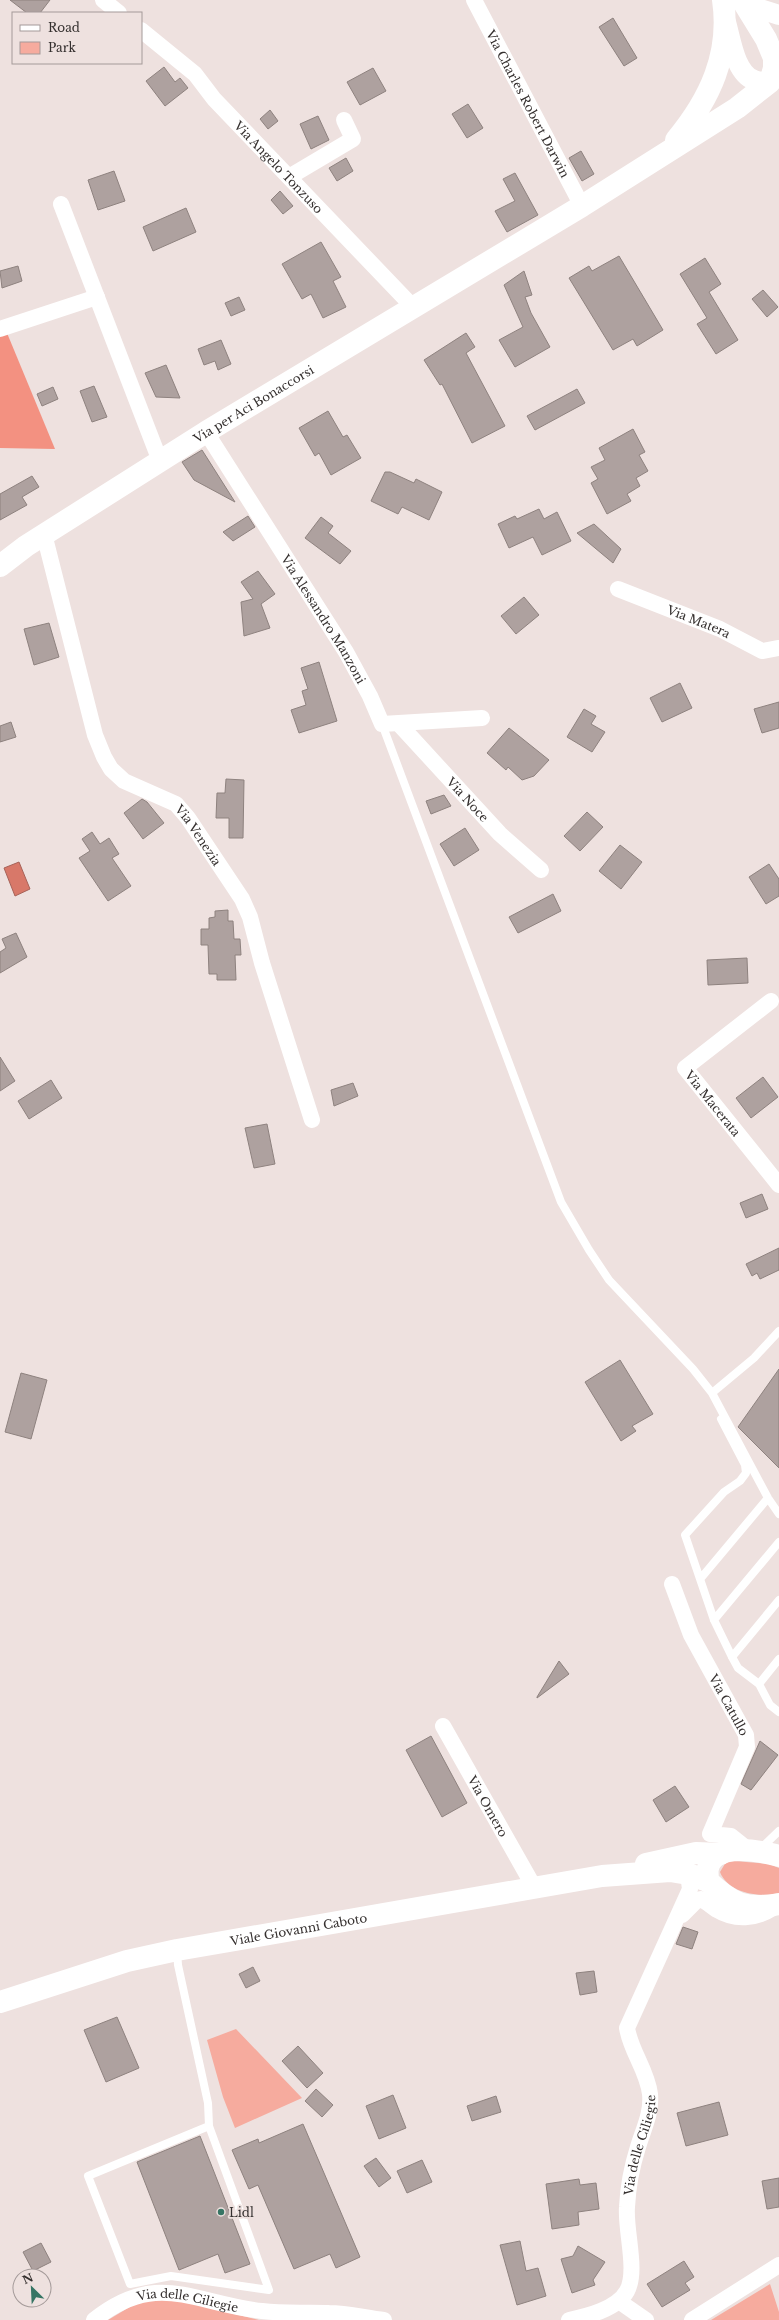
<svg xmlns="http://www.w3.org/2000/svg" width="779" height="2320" font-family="'Libre Baskerville',serif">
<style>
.green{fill:#f6ab9e}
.forest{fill:#f39181}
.water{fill:#d87869;stroke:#a76258}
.building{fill:#aea19f;stroke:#8e827f}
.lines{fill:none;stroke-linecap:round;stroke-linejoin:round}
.service{stroke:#fff;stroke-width:8}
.minor{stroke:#fff;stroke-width:16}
.tertiary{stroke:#fff;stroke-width:20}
.secondary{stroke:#fff;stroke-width:22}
.poi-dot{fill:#367564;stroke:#eee1df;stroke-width:1.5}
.labels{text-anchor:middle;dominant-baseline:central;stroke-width:3.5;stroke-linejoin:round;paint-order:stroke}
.street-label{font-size:12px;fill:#35302f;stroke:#eee1df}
.poi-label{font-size:12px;fill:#35302f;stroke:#eee1df;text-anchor:start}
</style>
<rect width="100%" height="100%" fill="#eee1df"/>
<path class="green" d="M734,1861L769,1864L779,1868V1893C759,1898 728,1893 720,1872L726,1862Z
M236,2029L302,2098L235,2128L223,2097L207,2040Z
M770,2284L779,2312V2320H711Z
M156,2299L178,2300L259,2320H108L133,2305Z"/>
<path class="forest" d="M7,333L55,449L0,448V335Z"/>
<path class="water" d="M19,862L30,889L15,896L4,868Z"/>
<path class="building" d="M10,0H50L40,13H27Z
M613,18L637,58L624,66L599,27Z
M164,67L175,82L180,78L188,88L165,106L146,81Z
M373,68L386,91L360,105L347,82Z
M468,104L483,128L467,138L452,114Z
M270,110L278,121L268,129L260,119Z
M318,116L329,140L311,149L300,124Z
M581,151L594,174L582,181L569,158Z
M346,158L353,171L337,181L329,168Z
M114,171L125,201L98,210L88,180Z
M515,173L538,215L507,232L495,211L515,201L503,179Z
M280,191L293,206L283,214L271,200Z
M186,208L196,232L153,251L143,227Z
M321,242L341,277L333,281L346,307L323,318L311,294L302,299L282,264Z
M619,256L663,330L637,346L633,339L613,350L569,278L589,266L592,271Z
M705,258L721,284L709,292L738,340L716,354L697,324L707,318L680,274Z
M18,266L22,281L2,288L0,271Z
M524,271L532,295L525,297L531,313L550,347L515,367L499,340L523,327L504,285Z
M763,290L778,307L767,317L752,299Z
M239,297L245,310L231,316L225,303Z
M466,333L475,347L466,353L505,426L472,443L442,384L440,385L424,360Z
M221,340L231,364L218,370L215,361L204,365L198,349Z
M166,365L180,398L156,397L145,373Z
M94,386L107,417L92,422L80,391Z
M53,387L58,399L42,406L37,394Z
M577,389L585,403L535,430L527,416Z
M328,411L343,437L347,435L361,458L331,475L319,453L315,456L299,428Z
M633,429L645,452L639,455L648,471L636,478L640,486L627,494L631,501L607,514L591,483L598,479L591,467L605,460L599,448Z
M202,450L235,502L194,480L182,462Z
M385,472H390L414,483L416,479L442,492L429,520L402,507L398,514L371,501Z
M32,476L39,487L22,497L27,505L0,520V494Z
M539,509L544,519L557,512L571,541L542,555L533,537L509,548L498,524L515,516L517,519Z
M248,516L255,527L233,541L223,532Z
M321,517L333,526L328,533L351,551L340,564L305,538Z
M594,524L621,549L613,563L577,533Z
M258,571L275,594L261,604L270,628L244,636L241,602L253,599L241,582Z
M524,597L539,615L516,634L501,616Z
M49,623L59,657L34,665L24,629Z
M319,662L337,721L299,733L291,710L306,705L302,691L308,689L301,668Z
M680,683L692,708L662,722L650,698Z
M779,702V728L762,733L754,709Z
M584,709L596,716L591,724L605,732L592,752L567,737Z
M11,722L16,737L0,742V726Z
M509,728L549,760L534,776L522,780L508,767L506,770L487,753Z
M226,779L244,780L243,838H229V818H216L217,793H225Z
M444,795L451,806L431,814L426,801Z
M142,799L147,802L164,823L143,839L124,813Z
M587,812L603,827L580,851L564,836Z
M465,828L479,850L454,866L440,844Z
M92,832L100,844L109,838L119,854L112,858L131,886L108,901L79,858L90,851L82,839Z
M620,845L642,862L621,889L599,871Z
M769,864L779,879V896L766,904L749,877Z
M553,894L561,911L518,933L509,917Z
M228,910V921H233L234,939H240L241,955H235L236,980H217V974H209L208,945H201V929H209V918L215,917V911Z
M16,933L27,957L0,973V952L6,948L2,939Z
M747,958L748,983L708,985L707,960Z
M0,1057L15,1081L0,1091Z
M763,1077L778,1097L751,1118L736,1098Z
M51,1080L62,1098L29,1119L18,1101Z
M353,1083L358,1096L334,1106L331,1090Z
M267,1124L275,1164L254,1168L245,1128Z
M762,1194L768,1209L746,1218L740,1203Z
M779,1248V1270L760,1279L757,1273L752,1276L746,1264Z
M620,1360L653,1414L632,1426L636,1431L621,1441L585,1382Z
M779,1369V1468L738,1427Z
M21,1373L47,1380L31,1439L5,1432Z
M559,1661L569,1674L537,1698V1697Z
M431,1736L467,1803L442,1817L406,1750Z
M760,1741L778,1755L751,1790L741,1784Z
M675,1786L689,1807L666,1822L653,1800Z
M683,1927L698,1932L692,1949L676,1944Z
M253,1967L260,1981L246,1988L239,1974Z
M594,1971L597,1992L580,1995L576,1973Z
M117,2017L139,2068L106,2082L84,2030Z
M298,2046L323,2073L307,2088L282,2061Z
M316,2089L333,2105L322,2117L305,2101Z
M393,2095L406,2128L379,2139L366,2106Z
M496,2096L501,2112L472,2121L467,2106Z
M719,2102L728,2135L686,2146L677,2113Z
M303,2124L360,2257L336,2268L330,2254L294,2269L258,2185L249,2189L232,2150L258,2139L259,2143Z
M200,2136L250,2264L225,2273L218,2254L179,2270L137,2162Z
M376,2158L391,2178L379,2187L364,2166Z
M422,2160L432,2182L407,2193L397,2171Z
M779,2178V2207L767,2209L762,2181Z
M579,2179L580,2185L596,2183L599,2209L578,2212L579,2225L552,2229L546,2184Z
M520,2241L526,2271L538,2268L546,2296L517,2305L500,2245Z
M41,2243L51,2262L33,2271L23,2252Z
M578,2246L605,2262L593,2280L595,2285L572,2293L561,2259L573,2256Z
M684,2261L694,2277L685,2283L690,2290L662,2307L647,2284Z"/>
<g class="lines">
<path class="service" d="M382,724L561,1202L589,1250L609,1280L693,1369L712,1393L768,1498L779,1514
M712,1393L754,1358L779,1331
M721,1419L745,1465L746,1473L740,1481L724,1492L685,1535L714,1620L732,1657L738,1668L759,1684L770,1705L779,1712
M701,1578L768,1498
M714,1620L779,1542
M732,1657L779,1600
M759,1684L779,1659
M759,1850L779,1831
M177,1951L178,1965L208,2103L209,2126L269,2290L171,2276L130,2284L88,2176L209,2126"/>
<g class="minor">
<path d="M103,0L119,13"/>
<path id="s1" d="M474,0L582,206"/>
<path id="s2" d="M141,30L195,74L214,99L414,308"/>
<path d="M289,177L353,139L344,120"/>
<path d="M61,204L160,461"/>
<path d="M0,329L97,297"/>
<path id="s3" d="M206,432L346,652L370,696L382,724L482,718"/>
<path id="s4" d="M44,534L95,735L104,757L111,769L124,781L176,804L188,818L242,899L250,917L262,963L312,1120"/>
<path id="s5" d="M618,589L720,629L762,651L779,648"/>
<path id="s6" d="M399,724L500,834L541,870"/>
<path id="s7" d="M771,1001L685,1068L779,1185"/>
<path id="s8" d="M672,1584L691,1635L746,1735L747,1747L710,1834L731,1836L746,1848"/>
<path id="s9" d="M443,1726L534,1887"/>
<path d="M682,1915L696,1901L701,1899C707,1902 711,1906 717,1910C735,1921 756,1919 773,1908"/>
<path d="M620,2302L646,2320"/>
<path id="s10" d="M94,2320C158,2269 194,2304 262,2311C285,2314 307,2312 329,2313C347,2313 366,2318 384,2320"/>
<path id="s11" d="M569,2320C588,2316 617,2309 627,2291C638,2271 625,2230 627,2207C628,2187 632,2166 638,2147C643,2130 652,2113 650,2094C647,2070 631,2052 627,2028L690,1889L688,1874"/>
<path d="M692,2320L779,2265"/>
</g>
<path class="tertiary" d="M747,0L757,8L779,15
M726,22C731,39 735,73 754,80C759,82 766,82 770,82L777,74"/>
<g class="secondary">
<path d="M676,140C710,99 731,54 723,0"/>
<path id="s12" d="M0,566L26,546L206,432L582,206L737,108L770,82L774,68V58L766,39L742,0"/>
<path d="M779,1856C761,1851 714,1841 708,1868C707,1872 708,1877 708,1881C732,1904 746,1910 779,1904"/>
<path d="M646,1864L696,1853L721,1854"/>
<path id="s13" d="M0,2002L127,1961L177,1950L602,1876L670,1871L688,1874L708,1881"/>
</g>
</g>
<circle class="poi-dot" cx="221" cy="2212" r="4"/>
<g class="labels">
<g class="street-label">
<text stroke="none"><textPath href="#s1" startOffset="117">Via Charles Robert Darwin</textPath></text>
<text stroke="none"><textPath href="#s2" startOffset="195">Via Angelo Tonzuso</textPath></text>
<text stroke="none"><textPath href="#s12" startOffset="301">Via per Aci Bonaccorsi</textPath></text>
<text stroke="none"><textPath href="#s3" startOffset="221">Via Alessandro Manzoni</textPath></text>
<text stroke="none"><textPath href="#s5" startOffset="87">Via Matera</textPath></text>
<text stroke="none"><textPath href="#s6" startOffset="102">Via Noce</textPath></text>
<text stroke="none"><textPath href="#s4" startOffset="358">Via Venezia</textPath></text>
<text stroke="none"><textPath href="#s7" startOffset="154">Via Macerata</textPath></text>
<text stroke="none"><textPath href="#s8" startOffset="134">Via Catullo</textPath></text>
<text stroke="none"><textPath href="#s9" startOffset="92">Via Omero</textPath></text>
<text stroke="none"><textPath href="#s13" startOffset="308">Viale Giovanni Caboto</textPath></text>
<text stroke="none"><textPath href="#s11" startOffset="215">Via delle Ciliegie</textPath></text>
<text stroke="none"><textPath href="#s10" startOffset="101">Via delle Ciliegie</textPath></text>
</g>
<g class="poi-label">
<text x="229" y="2212">Lidl</text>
</g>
</g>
<rect x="12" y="12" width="130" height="52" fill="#eee1df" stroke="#a49a99"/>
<rect x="20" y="25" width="20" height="6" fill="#ffffff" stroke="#a49a99"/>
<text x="48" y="32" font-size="12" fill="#35302f">Road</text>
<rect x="20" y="42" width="20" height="12" fill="#f6ab9e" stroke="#a49a99"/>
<text x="48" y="52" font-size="12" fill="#35302f">Park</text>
<g transform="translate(32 2288) rotate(336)"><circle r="19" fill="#eee1df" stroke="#a49a99"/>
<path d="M0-3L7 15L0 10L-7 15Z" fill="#367564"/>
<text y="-6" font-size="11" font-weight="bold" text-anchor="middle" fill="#35302f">N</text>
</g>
</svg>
